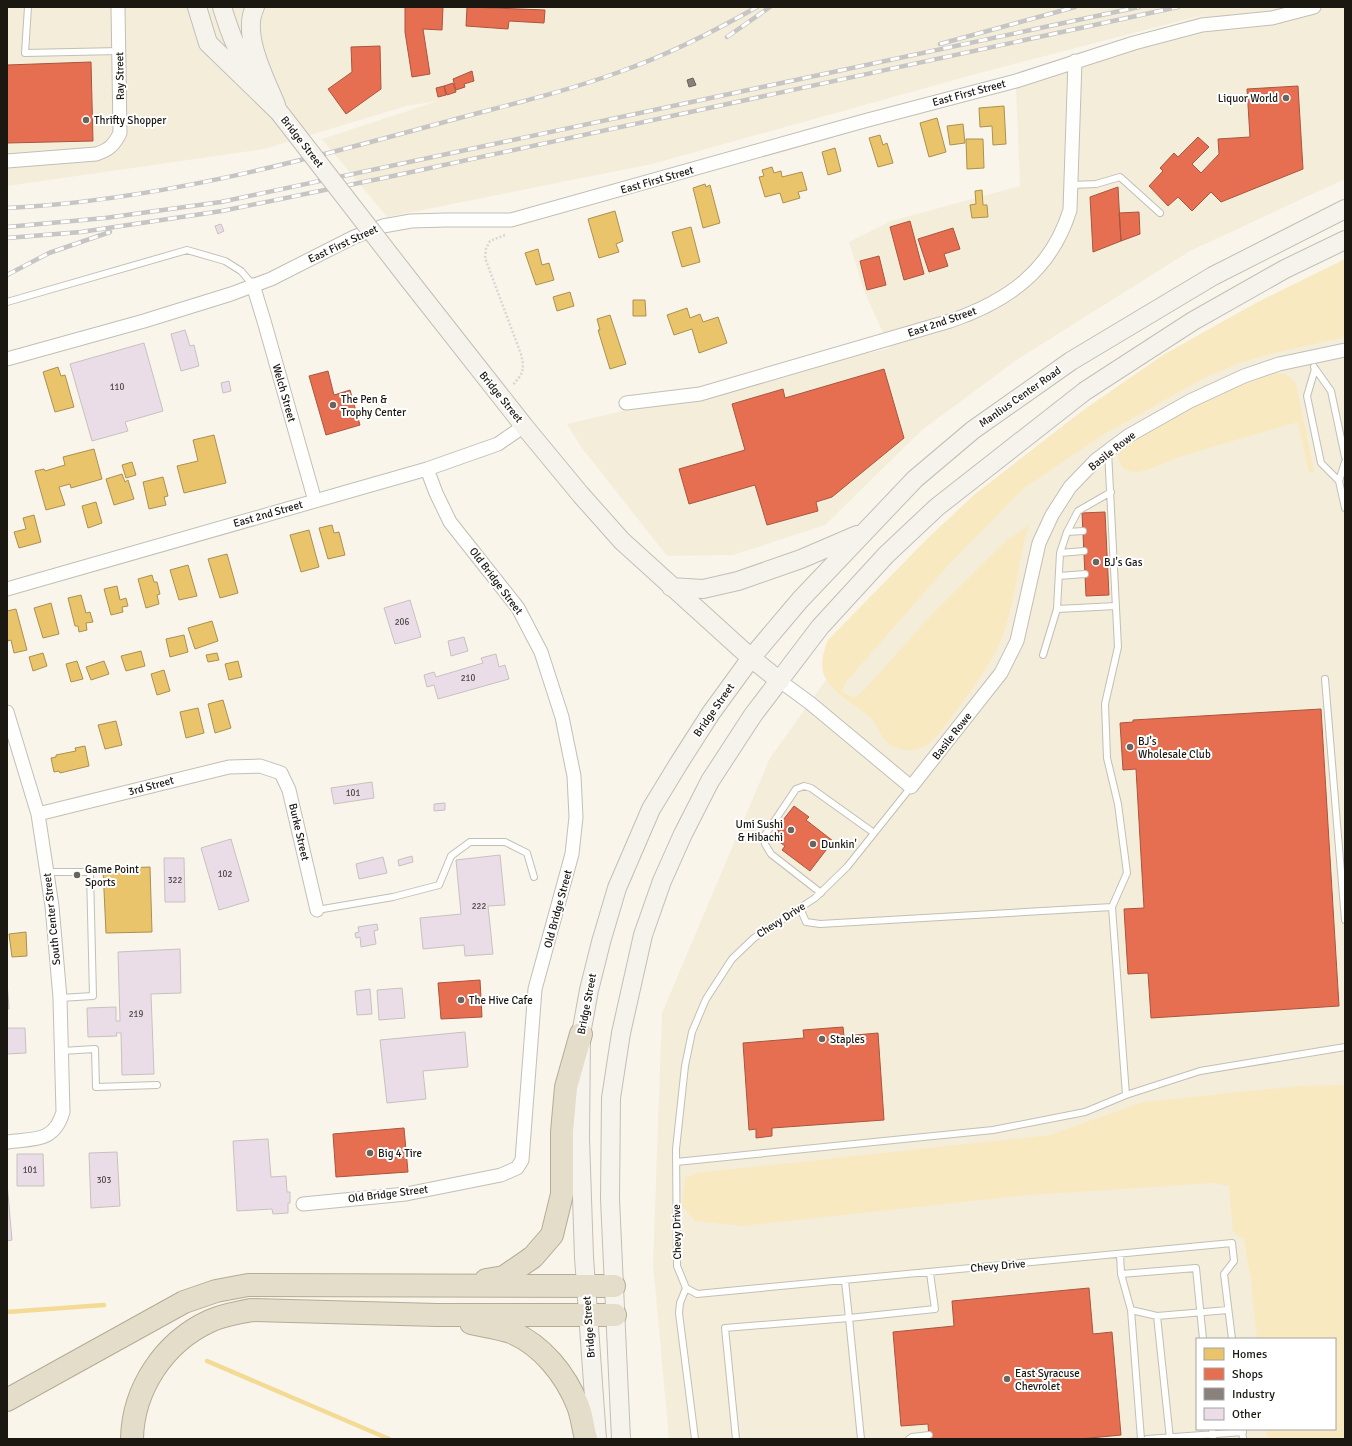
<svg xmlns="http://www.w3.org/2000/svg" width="1352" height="1446" font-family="Signika,sans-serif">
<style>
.built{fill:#f4edda}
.green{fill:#f8e9c1}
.homes{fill:#e9c46a;stroke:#ab9050}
.shops{fill:#e76f51;stroke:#aa553e}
.industry{fill:#8a817c;stroke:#69625c}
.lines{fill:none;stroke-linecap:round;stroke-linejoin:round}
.stream{stroke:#f3da95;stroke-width:4.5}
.building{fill:#ebdde7;stroke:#c6c2c0}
.lane-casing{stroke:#c1bfb7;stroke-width:8}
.street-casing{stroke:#c1bfb7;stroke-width:15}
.secondary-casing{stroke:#c1bfb7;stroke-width:20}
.highway-casing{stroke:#b4ac93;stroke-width:24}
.path{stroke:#d9d7d4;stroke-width:2.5;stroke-dasharray:2 2;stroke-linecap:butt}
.lane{stroke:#fefefc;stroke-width:6}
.street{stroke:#fefefc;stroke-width:13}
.secondary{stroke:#f6f3ed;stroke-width:18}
.highway{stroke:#e3ddc9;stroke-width:22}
.rail-casing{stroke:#c7c5c3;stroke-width:4.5}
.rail{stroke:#fff;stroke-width:3;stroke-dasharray:9;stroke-linecap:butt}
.secondary-bridge-casing{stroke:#c1bfb7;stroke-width:20;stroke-linecap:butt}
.secondary-bridge{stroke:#f6f3ed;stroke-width:18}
.poi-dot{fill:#69655e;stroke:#fff;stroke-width:1.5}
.labels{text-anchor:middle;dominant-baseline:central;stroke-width:4;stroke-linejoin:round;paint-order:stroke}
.number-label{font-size:9px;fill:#4f4947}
.street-label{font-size:11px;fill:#1b1812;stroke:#fff}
.poi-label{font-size:11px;fill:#1b1812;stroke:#fff;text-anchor:start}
</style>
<rect width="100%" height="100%" fill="#f9f5eb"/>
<path class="built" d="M7,7H1345V179L1190,251L1018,359L922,430L825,525L733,555L667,556L581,447L567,424L890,348L864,291L849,242L891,221L1020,186L1016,88L1019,72L1211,13L983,72L652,164L387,217L322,139L438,101L406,106L264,149L7,186Z
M1345,329V777L1343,778L1345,843V1094L1301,1339H1197V1429H1308V1439H669L653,1264L662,1013L770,758L841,659L1021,482L1189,370Z"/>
<path class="green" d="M1345,259V337L1270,354L1242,362L1206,377L1106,433L1024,488L951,562L845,683L842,692L854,698L864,690L934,612L1006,541L1029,525C1018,559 1016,595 1005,629C996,657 978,681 961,704C951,718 941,734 928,744C917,753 896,752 886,741C879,734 876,722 869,716C854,704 832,693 824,675C820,664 823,652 828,640L925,541L975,494L1082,411L1163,355L1254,304Z
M1277,373C1286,373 1291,377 1296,384L1314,471L1313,473L1309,472L1298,422C1259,433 1221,444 1182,456C1171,459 1146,472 1136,472C1121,472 1116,460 1119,447C1171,419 1220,390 1277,373Z
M1345,1085V1439H1267L1266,1429H1335V1339H1257L1251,1279L1244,1240L1233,1231L1229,1186L1214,1183L1028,1195L742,1226L695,1221L682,1206L685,1178L697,1173L1050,1135L1143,1102L1300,1086Z"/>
<path class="homes" d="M1004,106L1006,144L993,145L992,126L980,127L979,108Z
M937,118L946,152L929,157L920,123Z
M963,124L965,143L950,145L947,126Z
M880,135L883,145L887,143L893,163L878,167L869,138Z
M966,139H983L984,168L967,169Z
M835,148L841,171L828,175L822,152Z
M772,167L774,173L781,171L782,177L802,172L807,190L798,192L800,198L783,203L780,193L765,197L759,177L764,176L762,170Z
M705,184L706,187L710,185L720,223L703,228L693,188Z
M982,190L983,205H987L988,217L972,218L970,205L976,204L975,191Z
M615,211L623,241L616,244L619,252L599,258L588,219Z
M691,227L700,262L682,267L672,232Z
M538,249L542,265L549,263L554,280L536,285L525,253Z
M570,292L574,306L557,311L553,297Z
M633,300H645L646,316H633Z
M687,308L690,318L700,314L703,322L718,317L727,343L699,353L692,329L674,335L667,315Z
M610,315L626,364L610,369L598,330H600L597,319Z
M58,367L61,376L65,375L74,407L55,412L43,372Z
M214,435L226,483L184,493L177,466L198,461L193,440Z
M94,449L102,479L71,488L70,484L59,487L65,505L46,510L35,471L44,469L45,471L65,465L63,457Z
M132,462L136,475L126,478L122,465Z
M122,474L125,482L128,480L134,499L114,505L106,479Z
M163,477L168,496L164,497L166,505L149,509L143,482Z
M96,502L102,523L88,528L82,506Z
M34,515L41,542L19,548L14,532L26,529L23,518Z
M332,525L334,533L339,532L345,555L328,559L319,528Z
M309,530L319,567L301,572L290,535Z
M227,554L238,593L220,598L208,559Z
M188,565L197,596L179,600L170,570Z
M152,575L154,582H157L160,594L157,595L159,604L146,608L138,579Z
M117,586L120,600L126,598L128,606L122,607L123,612L111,615L104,589Z
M81,595L86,613L90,612L93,622L86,623L87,630L79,632L78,626H75L68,598Z
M51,603L59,634L43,638L34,608Z
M16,609L27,650L14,653L11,640L8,641L7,637V611Z
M212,621L218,641L195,649L188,628Z
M184,635L188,652L170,657L166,639Z
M141,651L145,666L126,671L121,656Z
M43,653L47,666L33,671L29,657Z
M217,653L219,660L208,662L206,655Z
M77,661L83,679L71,682L66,664Z
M104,661L109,674L91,680L86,667Z
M238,661L242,677L229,680L225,664Z
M164,670L170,691L157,695L151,674Z
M223,700L231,728L215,733L208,704Z
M198,708L204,733L186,738L180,712Z
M116,721L122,745L105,749L98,725Z
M85,746L89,766L60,773L59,771L54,772L51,758L56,757V755L76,751L75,748Z
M150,867L152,932L106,933L103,869Z
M26,932L27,956L12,957L9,934Z"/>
<path class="shops" d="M405,7H443L442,30L423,29L430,74L412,77L405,32Z
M467,7L545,10L544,23L509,21L508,29L466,26Z
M380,46L381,89L346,114L328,89L352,72L351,47Z
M91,62L93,141L7,143V65Z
M472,71L474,81L464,84L465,87L456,90L453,79Z
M453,83L456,92L447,95L444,86Z
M444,86L446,95L438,97L436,88Z
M1298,86L1303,169L1221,202L1211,192L1192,211L1178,197L1168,206L1149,186L1163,171L1160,168L1174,153L1178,157L1198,137L1209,147L1192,164L1201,173L1219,154L1218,139L1250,137L1247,89Z
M1118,187L1121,241L1093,252L1090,197Z
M1139,212L1140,234L1121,241L1119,213Z
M910,221L924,274L904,280L890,227Z
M953,228L960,249L944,254L948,266L929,272L918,239Z
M879,256L886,285L867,290L860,261Z
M884,369L904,438L832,497L816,502L818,511L767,525L755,485L689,504L679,469L745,450L732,404L783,389L785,398Z
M328,371L334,395L350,390L360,425L326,435L309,376Z
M1105,512L1109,595L1086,596L1082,513Z
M1321,709L1339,1006L1151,1018L1148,973L1128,974L1124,909L1144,908L1136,769L1123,770L1120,723L1133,722V720Z
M794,806L809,817L806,820L833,841L810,871L782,850L785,846L774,838L779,831L776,829Z
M480,980L482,1017L441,1019L438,983Z
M843,1027L844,1036L878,1033L884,1120L772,1128V1136L756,1138V1129L749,1130L743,1043L804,1038L803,1030Z
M404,1128L408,1172L336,1177L333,1134Z
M1089,1288L1093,1334L1112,1332L1121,1435L1080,1439H929L928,1424L901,1426L893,1332L954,1326L952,1301Z"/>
<path class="industry" d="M693,78L696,85L689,87L687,80Z"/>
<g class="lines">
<path class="stream" d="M7,1312L104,1305
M207,1361L389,1439"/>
</g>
<path class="building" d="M221,224L224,231L218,234L215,226Z
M185,330L190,346L194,345L199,366L181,371L171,334Z
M144,343L163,411L125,422L128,431L92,441L70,364Z
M229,381L231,391L223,393L221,383Z
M410,600L421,637L395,644L384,608Z
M464,637L468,651L451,656L448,641Z
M496,654L499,667L505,665L509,679L438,699L434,685L427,687L424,675L434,672L436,677L483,663L481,658Z
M372,782L374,798L334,804L331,788Z
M445,803V810L434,811V804Z
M231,839L249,901L219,910L201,848Z
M500,855L505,905L488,906L493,954L465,956L464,945L423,949L420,918L461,914L456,860Z
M412,856L413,862L399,866L398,860Z
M383,857L387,873L359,879L356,864Z
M164,858H184L185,902H165Z
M377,924L378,930L374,931L376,944L361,947L360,937L356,938L355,933L359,932L358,927Z
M180,949L181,993L151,994L154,1074L122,1075L121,1033H116L117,1036L88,1037L87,1008L116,1007V1021H120L118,952Z
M7,982L9,1009H7Z
M402,988L405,1018L379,1020L377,990Z
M370,989L372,1014L357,1015L355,991Z
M7,1028H25L26,1053L7,1054Z
M465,1032L468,1067L423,1071L426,1099L387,1103L380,1040Z
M268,1139L271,1177L286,1176L287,1192H290V1203H288V1213L273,1214L272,1209L237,1211L233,1141Z
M117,1152L120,1206L91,1208L89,1153Z
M17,1154H43L44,1186H17Z
M7,1183L12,1240L7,1241Z"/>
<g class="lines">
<g class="lane-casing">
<path id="lane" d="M28,7L25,53L119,51
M1071,185L1096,184L1120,177L1160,213
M7,302L187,250L225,261L241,271L253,285
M1314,367L1331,391L1345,457
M1315,369L1307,396L1321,463L1339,481L1345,508
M1339,481L1345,462
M1067,532L1083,531
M1060,553L1084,551
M1059,576L1085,574
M1057,609L1116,606
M1043,655L1057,609L1060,553L1067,532L1078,511L1111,492
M1325,679L1345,920
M911,787L847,867L815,898L754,938L732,959L706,999L692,1032L685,1066L676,1149L677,1266L686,1288L697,1294L1232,1243L1234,1261L1224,1274L1232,1339
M47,872H90L93,996L60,998
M821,893L771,854L765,844V835L796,789L804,786L811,788L874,833
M800,908L806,922L820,924L1112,907
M317,910L393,897L439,885L451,856L470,842H505L527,853L534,877
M62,1051L95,1049L96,1087L157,1085
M1126,1095L1200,1071L1345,1047
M676,1162L993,1130L1085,1112L1126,1095L1112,907L1127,873L1118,804L1107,758L1105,704L1118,647L1108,451
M1120,1254L1121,1274L1131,1310L1141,1439
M1121,1274L1196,1268L1203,1339
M845,1281L849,1318L935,1309L930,1273
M686,1288L680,1303L679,1313L695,1439
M1131,1310L1157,1316
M1212,1429L1213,1439
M1242,1429L1243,1439
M736,1439L725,1328L849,1318L861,1439
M909,1439L912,1437L929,1435
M1147,1439L1243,1432
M1170,1439L1157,1316L1228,1310"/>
</g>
<g class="street-casing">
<path id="street" d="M7,161L96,154C109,150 114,145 120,133L118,7
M253,285L264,321L315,501
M7,359L144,321L231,294L271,279L354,237L383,226L411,221L446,220H511L864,121L1016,81L1134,43L1202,25L1272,18L1314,7
M626,403L700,394L950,321C1008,301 1051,271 1070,210L1075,61
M7,589L427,469L498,444L524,426
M780,681L810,703L911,787L1001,673L1017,641L1039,543L1052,515L1070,487L1096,460L1128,436L1190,401L1244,376L1279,364L1345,350
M7,712L38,814L52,906L60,998L63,1112C54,1143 34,1138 7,1142
M38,814L229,767L260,766L281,773L289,790L317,910
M303,1204L406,1194L501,1175L517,1168L522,1160L535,989L572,854L576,817L574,776L562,717L541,652L518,608L450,522L436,493L427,469"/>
</g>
<g class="secondary-casing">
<path id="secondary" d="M197,7L208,43L279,112
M222,7C230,33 238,55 254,77
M255,7C241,34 266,80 276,105
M410,281L524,426L581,495L622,541L751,658L780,681
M671,587L703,589L738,581L801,559L857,535
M597,1439L584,1257L580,1139L581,1034L589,990L601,942L617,888L651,809L679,763L711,713L751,658L800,600L915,479L973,430L1071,361L1213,276L1345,209
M621,1439L610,1199L611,1098L621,1033L643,935L662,881L683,834L710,781L753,715L820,627L886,555L937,507L1085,391L1193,321L1285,269L1345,240"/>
</g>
<g class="highway-casing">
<path id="highway" d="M486,1280L504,1277L533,1257L552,1235L562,1194V1132L566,1087L581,1034
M471,1323C484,1326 498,1328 511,1332C542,1345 566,1375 578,1406C582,1416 583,1428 586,1439
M7,1400L184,1302L216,1291L248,1285L614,1286
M132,1439C133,1389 164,1342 210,1321C223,1315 238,1313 251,1310L437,1315H615"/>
</g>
<path class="path" d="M505,235L490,241L486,249L485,258L521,354C525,371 523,373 512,386"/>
<use href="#lane" class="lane"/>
<use href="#street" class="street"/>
<use href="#secondary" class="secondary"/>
<use href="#highway" class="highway"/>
<g class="rail-casing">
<path id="rail" d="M727,37L770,7
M940,44L1075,7
M7,208C151,201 291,164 430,126C494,108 560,94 622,71C670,54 713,32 757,7
M7,227L105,218L221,202L1139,7
M7,238L81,232L222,211L393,176L1178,7
M7,275L49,253L110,232"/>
</g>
<use href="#rail" class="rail"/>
<g class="secondary-bridge-casing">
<path id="secondary-bridge" d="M279,112L410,281"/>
</g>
<use href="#secondary-bridge" class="secondary-bridge"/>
</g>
<g class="poi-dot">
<circle cx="1286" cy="98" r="4"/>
<circle cx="86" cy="120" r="4"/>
<circle cx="333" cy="405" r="4"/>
<circle cx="1096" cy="562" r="4"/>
<circle cx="1130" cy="747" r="4"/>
<circle cx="791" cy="830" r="4"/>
<circle cx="813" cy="844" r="4"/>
<circle cx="77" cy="875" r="4"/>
<circle cx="461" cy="1000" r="4"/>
<circle cx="822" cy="1039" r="4"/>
<circle cx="370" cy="1153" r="4"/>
<circle cx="1007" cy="1379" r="4"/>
</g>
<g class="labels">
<g class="number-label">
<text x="117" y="387">110</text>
<text x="402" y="622">206</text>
<text x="468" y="678">210</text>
<text x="353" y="793">101</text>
<text x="225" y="874">102</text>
<text x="175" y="880">322</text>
<text x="479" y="906">222</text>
<text x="136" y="1014">219</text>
<text x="30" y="1170">101</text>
<text x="104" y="1180">303</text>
</g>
<g class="street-label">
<text transform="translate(120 76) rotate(-91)">Ray Street</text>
<text transform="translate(969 93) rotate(-15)">East First Street</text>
<text transform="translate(302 142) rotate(52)">Bridge Street</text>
<text transform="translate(657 180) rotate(-16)">East First Street</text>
<text transform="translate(343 244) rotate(-25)">East First Street</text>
<text transform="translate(942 322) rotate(-19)">East 2nd Street</text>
<text transform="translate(284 393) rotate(74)">Welch Street</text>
<text transform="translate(501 397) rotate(51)">Bridge Street</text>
<text transform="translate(1020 397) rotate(-35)">Manlius Center Road</text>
<text transform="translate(1112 451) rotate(-38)">Basile Rowe</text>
<text transform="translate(268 514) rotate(-16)">East 2nd Street</text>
<text transform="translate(496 581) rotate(53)">Old Bridge Street</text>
<text transform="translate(714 710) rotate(-55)">Bridge Street</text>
<text transform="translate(952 736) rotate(-52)">Basile Rowe</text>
<text transform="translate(151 786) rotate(-15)">3rd Street</text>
<text transform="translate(299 832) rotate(77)">Burke Street</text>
<text transform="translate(558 909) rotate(-75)">Old Bridge Street</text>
<text transform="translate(52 919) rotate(-96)">South Center Street</text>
<text transform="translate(781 920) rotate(-33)">Chevy Drive</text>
<text transform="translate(587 1004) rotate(-79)">Bridge Street</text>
<text transform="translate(388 1194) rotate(-7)">Old Bridge Street</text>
<text transform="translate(677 1232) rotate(-91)">Chevy Drive</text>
<text transform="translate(998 1266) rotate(-5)">Chevy Drive</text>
<text transform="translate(589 1327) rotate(-94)">Bridge Street</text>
</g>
<g class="poi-label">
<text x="1278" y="98" text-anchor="end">Liquor World</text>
<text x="94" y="120">Thrifty Shopper</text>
<text x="341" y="399">The Pen &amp;<tspan x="341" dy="13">Trophy Center</tspan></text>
<text x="1104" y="562">BJ's Gas</text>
<text x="1138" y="741">BJ's<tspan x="1138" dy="13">Wholesale Club</tspan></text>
<text x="783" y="824" text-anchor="end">Umi Sushi<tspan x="783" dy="13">&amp; Hibachi</tspan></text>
<text x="821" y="844">Dunkin'</text>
<text x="85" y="869">Game Point<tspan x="85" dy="13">Sports</tspan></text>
<text x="469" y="1000">The Hive Cafe</text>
<text x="830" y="1039">Staples</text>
<text x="378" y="1153">Big 4 Tire</text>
<text x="1015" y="1373">East Syracuse<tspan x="1015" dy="13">Chevrolet</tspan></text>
</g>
</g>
<rect width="1352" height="1446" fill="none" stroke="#1b1812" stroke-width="16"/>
<rect x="1196" y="1338" width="140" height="92" fill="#ffffff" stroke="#a4a3a0"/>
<rect x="1204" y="1348" width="20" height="12" fill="#e9c46a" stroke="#a4a3a0"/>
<text x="1232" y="1358" font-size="12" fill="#1b1812">Homes</text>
<rect x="1204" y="1368" width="20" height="12" fill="#e76f51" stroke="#a4a3a0"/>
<text x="1232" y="1378" font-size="12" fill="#1b1812">Shops</text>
<rect x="1204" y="1388" width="20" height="12" fill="#8a817c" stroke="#a4a3a0"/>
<text x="1232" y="1398" font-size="12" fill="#1b1812">Industry</text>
<rect x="1204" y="1408" width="20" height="12" fill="#ebdde7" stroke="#a4a3a0"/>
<text x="1232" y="1418" font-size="12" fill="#1b1812">Other</text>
</svg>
